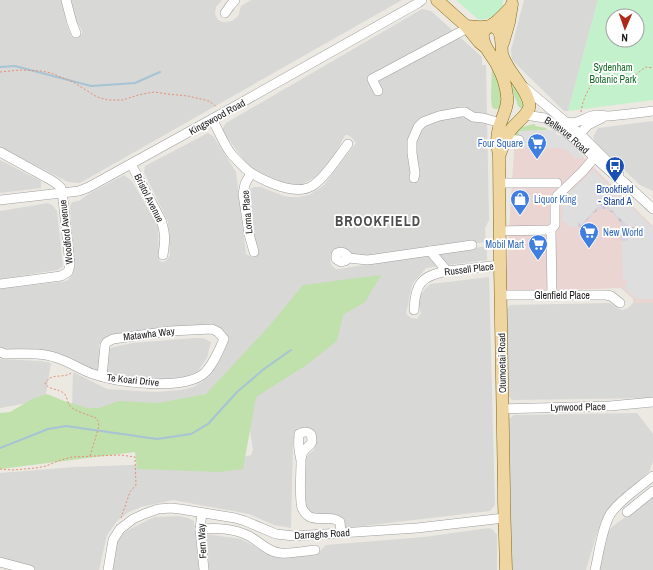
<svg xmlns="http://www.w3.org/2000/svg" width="653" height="570" font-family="'Archivo Narrow',sans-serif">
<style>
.residential{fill:#d8d8d7}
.commercial{fill:#ead5d2}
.grass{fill:#c0e0ac}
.park{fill:#c2f1cb;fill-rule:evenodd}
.parking{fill:#dedede}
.plaza{fill:url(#plaza-grid)}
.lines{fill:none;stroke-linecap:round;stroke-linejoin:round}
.stream{stroke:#a6c4d4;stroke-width:2}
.minor-casing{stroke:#9e9e9e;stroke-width:10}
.major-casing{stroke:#806711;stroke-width:13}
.path{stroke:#e88e75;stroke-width:1;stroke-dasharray:2 2;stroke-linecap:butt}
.minor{stroke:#fff;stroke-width:9}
.major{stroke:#efd6a1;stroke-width:12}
.labels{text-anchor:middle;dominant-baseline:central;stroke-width:3.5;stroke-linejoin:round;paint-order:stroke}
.park-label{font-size:10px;fill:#176a27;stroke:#fff}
.street-label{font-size:10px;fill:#1a1a1a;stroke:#fff}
.shop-label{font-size:10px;fill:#366cbe;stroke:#fff;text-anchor:end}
.transit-label{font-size:10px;fill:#164399;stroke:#fff}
.district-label{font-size:14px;font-weight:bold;letter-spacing:1px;fill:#4d4d4d;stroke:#fff}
</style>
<defs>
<pattern id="plaza-grid" width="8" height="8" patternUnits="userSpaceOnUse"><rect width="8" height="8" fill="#d7d6e0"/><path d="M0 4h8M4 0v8" fill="none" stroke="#b8b7c0"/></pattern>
</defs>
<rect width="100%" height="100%" fill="#ebe9e1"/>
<path class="residential" d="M0,0H62L67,26L72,37H79L82,34V30L74,19L69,0H222L216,7L215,14L218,20L223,22L232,21L238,16L241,6L251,0H402L80,183L69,182L66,181L0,147Z
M524,0H598L568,111H564L512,60L511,50Z
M422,9L431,11L482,57V65H486L489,220L485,228L486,242L352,260L333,254L330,260L332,266L336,269H339L487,246V260L426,268L413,283L411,289L406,314L411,318L417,319L421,313L418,304L419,300L421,294L426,288L431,284L489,277L495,505L490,511L346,528L341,519L313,516L306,512L305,460L309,454L314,450L315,445L308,435L294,439L293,441L291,528L274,525L249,514L173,500L141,507L129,512L117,521L107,535L99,570H36L0,560V473L75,467L159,464L212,465L251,455L253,450L246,405L165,419L72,407L73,372L107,389L155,392L181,390L193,387L202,382L211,373L223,352L226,339L211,330L104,339L102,340L99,345L100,369L99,372L63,358L0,349V289L67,281L73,274L74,268L70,206L72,202L79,201L90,193L124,175L132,181L158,226L159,260L162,262L166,261L170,255L168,222L144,172L145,166L208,133L213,136L236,172L246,254L252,257L255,255L256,252L248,192L250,189L254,187H261L284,196L290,197H298L309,195L324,185L356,143L352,138L348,135H345L335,154L317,176L303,184L296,185L285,184L254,171L247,164L223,132V128L226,123Z
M653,121V191L640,185L595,142L593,137L598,128Z
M0,160L41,181V188L0,193Z
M48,203L53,206L57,211L63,266L58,270L0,279V211Z
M610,303L615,306L619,309L623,310L628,308L633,303H653V398L512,400L508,395L506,310L510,305Z
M195,338H203L211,342L207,358L198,371L185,377L146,382L107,375V351L110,348L132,343Z
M0,359L41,361L51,363L45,400L0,408Z
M637,413L653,434V461L649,472L607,511L597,533L586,570H512L509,419L514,415Z
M653,496V570H597L608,532L612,527Z
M178,516L188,518L194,521L199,570H111L116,543L122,534L130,529L154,517Z
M489,528L493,530L497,535V570H209L206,534L241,539L276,557L280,558L316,555L326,545L424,537Z"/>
<path class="commercial" d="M522,130L549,131L566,140L653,226V303H633V299L621,288L505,292L515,136Z"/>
<path class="grass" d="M492,65L499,79L502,99L501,109H494L492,107L491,98Z
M507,75L526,103L523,110L518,106Z
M534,124L536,126L546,128L547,130L519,131V138H516V132L522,127Z
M381,275L365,302L343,315L337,341L305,366L256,397L243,469L219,472L137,469L135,452L0,469V413L10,412L32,399L47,394L64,401L87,408H99L119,401L158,403L206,394L271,324L303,285Z"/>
<path class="park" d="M456,0H503C503,3 502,7 501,10C497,16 485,21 478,19Z
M598,0H653V100L568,111ZM613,16H637V40H613Z"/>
<path class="parking" d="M556,130V135L563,136L584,157L579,158L576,159L566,150L562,148H519V131Z
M593,170L653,228V299H636L624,288L627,284V280H623L622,242L627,241L626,237L634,229L636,231V230L633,226L631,229L601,200L603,198L599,201L601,203L581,225L578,222L577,223V227H567V222L562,221V200Z"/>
<path class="plaza" d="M603,197L601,200L631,229L633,226L637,231H636L633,229L626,237L628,240L626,241H621V223L617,218L614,216V213L609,211L608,209H603L597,210V211L592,214V216L587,220L585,225V226L577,227V223L578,222L581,225L601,204L598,201Z"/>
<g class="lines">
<path class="stream" d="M0,67L15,66L91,86L135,83L160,72
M0,448L48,429L66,426L157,439L191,434L208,424L237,392L264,369L291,350"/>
<g class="minor-casing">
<g id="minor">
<path d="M66,0L72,23L76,33"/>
<path d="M225,13L230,6L235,0"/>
<path d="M524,87L580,134L617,171L619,174"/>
<path d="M378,91L372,79L462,31L466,26"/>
<path id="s1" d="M525,115L545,118L563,129L613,174L624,182L653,209"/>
<path d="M212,119C219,131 224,146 233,156C239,162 245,169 251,173C266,182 296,196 312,186C325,178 338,157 348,144"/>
<path d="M565,122C581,125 582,117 596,115C600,115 604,116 608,116C623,115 638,113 653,111"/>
<path d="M576,138L588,125L602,118"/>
<path d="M506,139L519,140"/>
<path d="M0,152L51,180L57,184L61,188L63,199L70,265L68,272L61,276L0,284"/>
<path d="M131,164L161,220C166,235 165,241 163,255"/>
<path d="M251,173L245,184L243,194L249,234L254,252"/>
<path d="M414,178L415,173L412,153V141L418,127L423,122L439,116L461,112H465L473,117L483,118L501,123"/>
<path d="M500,183H557"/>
<path d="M0,200L79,191L89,187L223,113L418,3L422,0"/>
<path d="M499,231L551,230"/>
<path d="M430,251L447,271"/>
<path d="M349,258C346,253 343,251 337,253L336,255V259L341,262L345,261L349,258L367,260L375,259L472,245"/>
<path d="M500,295H606L611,296L620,303"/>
<path d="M552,295L551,230L555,225V201L557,196L583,171L594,158"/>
<path d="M414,310C415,284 421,276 447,271L500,265"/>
<path d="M0,352L5,354C22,354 41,352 57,358C70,362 81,370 93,374C118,383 180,390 202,375C212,368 219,350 224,339L218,332L212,329L170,331L113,339L107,342L105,345L102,377"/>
<path d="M503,409L610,406L653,402"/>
<path d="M301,459C302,456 302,454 303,452C309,443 314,447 311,434C306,431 304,432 299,434C299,439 298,444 299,449C299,454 301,457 301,462C301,474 299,497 302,508C304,512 306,515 310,517C320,521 332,515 340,522L341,533"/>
<path d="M627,512L653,491"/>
<path d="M202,513L200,529L204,570"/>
<path d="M200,529C217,528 233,528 249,536C259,541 269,553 281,553C291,554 304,551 315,550"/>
<path d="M0,562L30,570"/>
<path d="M108,570L113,540L120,529L133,519L144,514L158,509L171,508L180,509L235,518L245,521L276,534L294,536L417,528L504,518"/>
<path d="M595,570C599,553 602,527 611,513C622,498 639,488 653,476"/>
</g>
</g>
<g class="major-casing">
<path id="major" d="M437,0L466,26L479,42L485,47
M466,26C470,26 474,27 478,27C484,28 490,24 496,28C503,33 501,46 502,54C503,58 505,61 507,65C512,75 532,96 529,108C526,117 515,123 510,131C505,138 503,146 500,154
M503,43L509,22L512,4
M506,570L504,500V490L500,265L499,155C497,146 496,137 499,128C501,119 509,106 507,96C506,86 503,76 498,67C494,57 481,46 483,34C484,27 494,25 498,20C503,16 507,11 511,7"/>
</g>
<path class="path" d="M0,72L20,70L41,71L51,73L73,82L97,97L108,100H123L138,95L154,92L167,94L188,96L209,101L217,107
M581,112C583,97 590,85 600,75C609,78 623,83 633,77C637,74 641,70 646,67L653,68
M71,373C63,379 50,372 45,384C52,391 56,388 62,392C67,394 67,402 70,406C74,411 89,415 96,418L98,421L99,426L90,456
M0,469L13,470L36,468L46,466L58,461L72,457L121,455L135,457L136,485L130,492L121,518"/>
<use href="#minor" class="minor"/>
<use href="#major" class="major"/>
</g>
<defs>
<g id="supermarket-pin" transform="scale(1)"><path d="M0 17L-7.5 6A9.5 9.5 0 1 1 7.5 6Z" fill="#3f7fe0" stroke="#fff"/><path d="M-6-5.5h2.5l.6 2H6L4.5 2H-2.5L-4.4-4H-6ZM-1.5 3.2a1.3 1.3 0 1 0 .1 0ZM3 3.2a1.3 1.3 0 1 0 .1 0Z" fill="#fff"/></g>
<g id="bus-pin" transform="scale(1)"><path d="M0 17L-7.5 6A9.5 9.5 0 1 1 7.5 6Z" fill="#1a4fb4" stroke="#fff"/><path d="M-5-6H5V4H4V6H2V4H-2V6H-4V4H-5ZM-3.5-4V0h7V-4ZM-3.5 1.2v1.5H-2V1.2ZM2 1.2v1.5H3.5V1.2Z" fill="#fff"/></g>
<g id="shop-pin" transform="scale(1)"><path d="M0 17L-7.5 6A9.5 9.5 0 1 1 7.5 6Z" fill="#3f7fe0" stroke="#fff"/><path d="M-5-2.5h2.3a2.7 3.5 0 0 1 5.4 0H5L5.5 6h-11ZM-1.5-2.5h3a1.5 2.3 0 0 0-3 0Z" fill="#fff"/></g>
</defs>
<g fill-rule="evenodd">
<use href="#supermarket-pin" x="537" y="143"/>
<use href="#bus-pin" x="615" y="166"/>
<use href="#shop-pin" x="520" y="199"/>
<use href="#supermarket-pin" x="589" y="232"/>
<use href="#supermarket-pin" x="538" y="244"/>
</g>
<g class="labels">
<g class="park-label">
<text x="613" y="67">Sydenham<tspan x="613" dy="12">Botanic Park</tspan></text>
</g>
<g class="street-label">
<text transform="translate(217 117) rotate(-29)">Kingswood Road</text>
<text stroke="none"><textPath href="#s1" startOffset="48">Bellevue Road</textPath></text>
<text transform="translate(149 198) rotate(63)">Bristol Avenue</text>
<text transform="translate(247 212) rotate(-95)">Lorna Place</text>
<text transform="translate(66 232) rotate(-96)">Woodford Avenue</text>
<text transform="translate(469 269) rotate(-7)">Russell Place</text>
<text x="562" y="295">Glenfield Place</text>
<text transform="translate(149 334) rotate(-7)">Matawha Way</text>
<text transform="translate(502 363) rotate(-91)">Otumoetai Road</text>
<text transform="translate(133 380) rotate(6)">Te Koari Drive</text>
<text transform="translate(578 407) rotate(-1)">Lynwood Place</text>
<text transform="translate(322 534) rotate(-3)">Darraghs Road</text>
<text transform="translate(202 541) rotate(-93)">Fern Way</text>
</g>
<g class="shop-label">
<text x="523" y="143">Four Square</text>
<text x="534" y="199" text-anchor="start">Liquor King</text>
<text x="603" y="232" text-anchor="start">New World</text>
<text x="524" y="244">Mobil Mart</text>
</g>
<g class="transit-label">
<text x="615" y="189">Brookfield<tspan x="615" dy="12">- Stand A</tspan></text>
</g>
<g class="district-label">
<text x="378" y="221">BROOKFIELD</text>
</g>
</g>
<g transform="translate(625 28) rotate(182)"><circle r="19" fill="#ffffff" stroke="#a3a3a3"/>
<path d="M0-3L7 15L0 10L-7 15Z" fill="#ae2817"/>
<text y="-6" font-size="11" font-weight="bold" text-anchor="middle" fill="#1a1a1a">N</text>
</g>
</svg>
